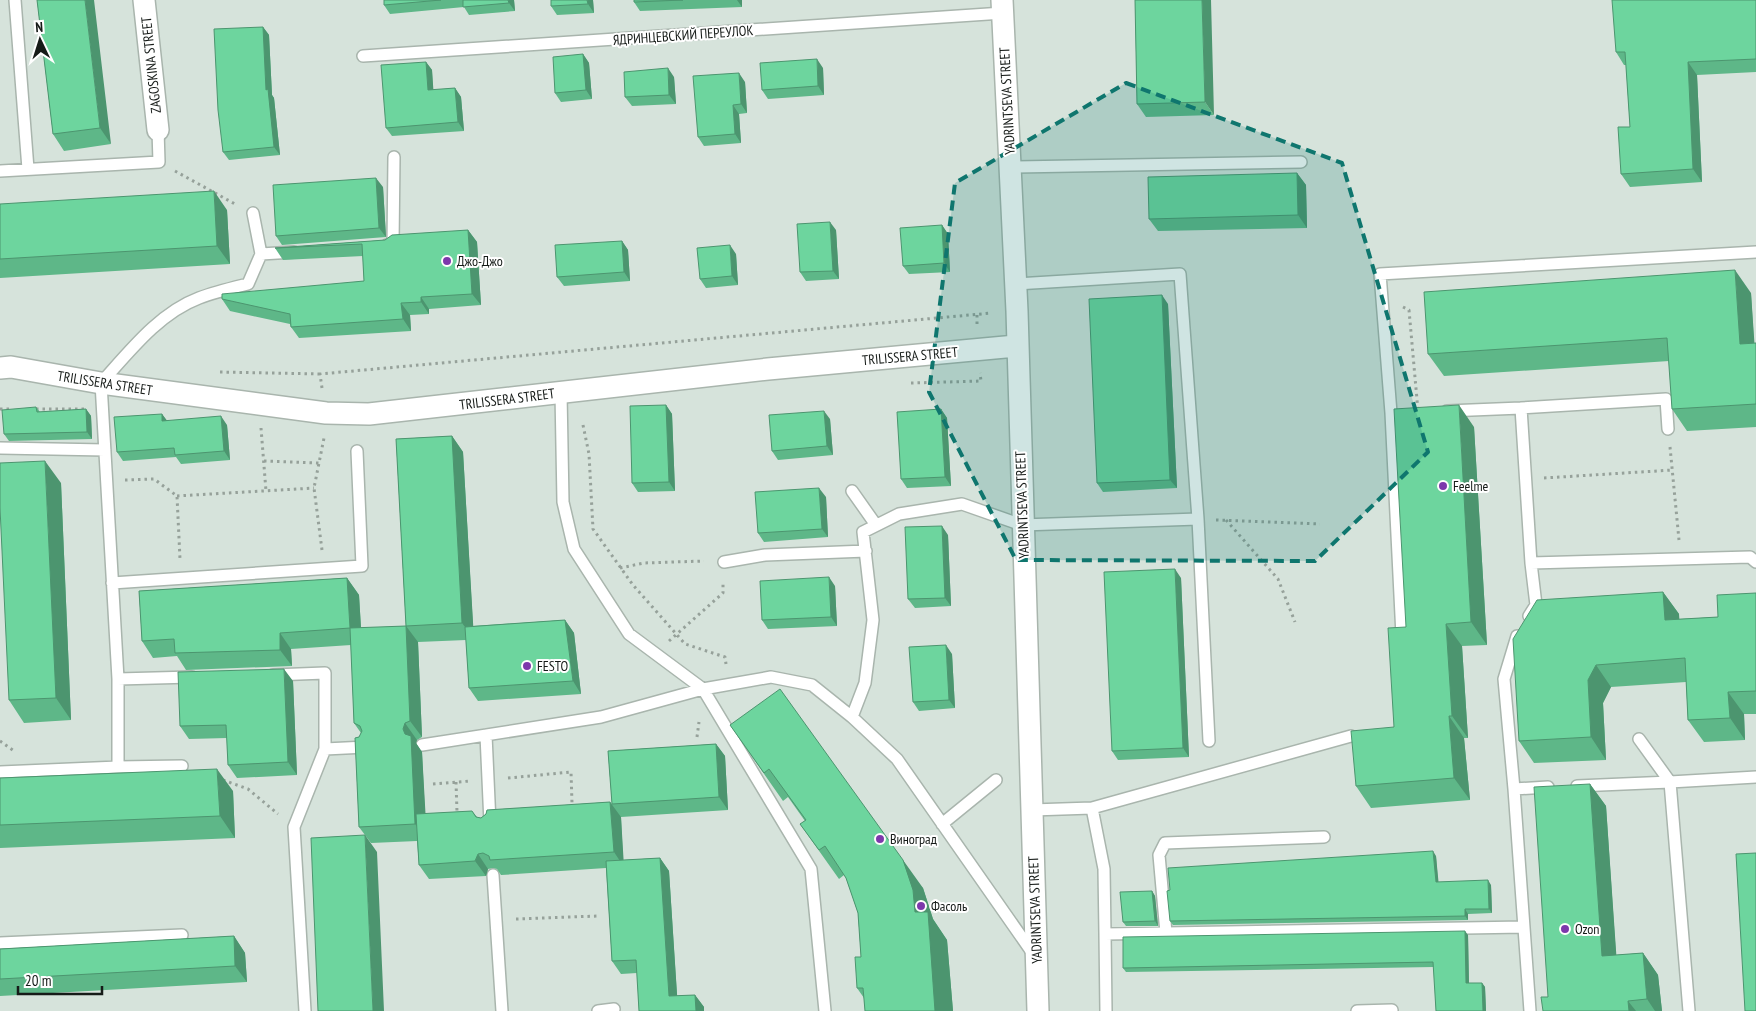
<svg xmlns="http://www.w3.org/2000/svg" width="1756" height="1011" font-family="'PT Sans Narrow',sans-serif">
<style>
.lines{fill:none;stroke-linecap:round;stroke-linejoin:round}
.service-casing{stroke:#a9b5ad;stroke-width:14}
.minor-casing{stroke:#a9b5ad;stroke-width:24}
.path{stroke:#96a19a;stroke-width:3;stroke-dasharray:2.5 4;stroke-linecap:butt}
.service{stroke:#fff;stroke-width:11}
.minor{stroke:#fff;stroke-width:21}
.wall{fill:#5eb788}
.shaded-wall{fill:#4c956f}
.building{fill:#6dd59e;stroke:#4c956f}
.marked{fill:#0f766e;fill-opacity:0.2;stroke:#0f766e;stroke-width:4;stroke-dasharray:10 6;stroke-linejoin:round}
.poi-dot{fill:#7d38ac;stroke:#fff;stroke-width:2}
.labels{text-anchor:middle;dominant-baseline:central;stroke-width:4;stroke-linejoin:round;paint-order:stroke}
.street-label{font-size:14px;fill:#161b18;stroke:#fff}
.poi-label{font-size:14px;fill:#161b18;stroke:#fff;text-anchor:start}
</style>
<rect width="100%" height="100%" fill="#d6e3db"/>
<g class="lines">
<g class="service-casing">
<path id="service" d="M15,0L28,169
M363,56L1003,13
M1011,167L1301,162
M0,171L159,162L158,130
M387,245L393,244L394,157
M261,254L294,252
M1015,284L1180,274L1198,519L1209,741
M1521,408L1666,399L1668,429
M1447,411L1521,408L1531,563L1750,557L1756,562
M0,448L105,450
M852,491L876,525
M724,562L765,555L866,551
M112,583L362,566L357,451
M1529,616L1536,605L1531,563
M1402,636L1391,413L1380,274L1756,252
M273,675L325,673V749L294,827L305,1011
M192,677L118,679L101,383C129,352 159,313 199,298C215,292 232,288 248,284L261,254L253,213
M852,717L865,683L873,620L863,532L899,514L962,504L1022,525L1198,519
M486,735L490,823
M1639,739L1670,782
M422,745L601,717L703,689L629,634L574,549L563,502L561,393
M325,749L366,747
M118,767L182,766
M0,772L118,767V679
M1577,786L1670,782
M1514,789L1504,679L1517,636
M1092,808L1351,736
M1032,810L1092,808L1104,869L1105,934
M942,824L996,780
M493,875L502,1011
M1166,933L1159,855L1165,843L1324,837
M0,943L182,935
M598,1011L614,1009
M825,1011L811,869L703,689L771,677L812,685L852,717L897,759L1034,955
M1106,1011L1105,934L1524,927
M1357,1011L1392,1010
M1530,1011L1514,789L1548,787
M1689,1011L1670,782L1756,777"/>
</g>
<g class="minor-casing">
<path id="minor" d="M144,0L158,130
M1002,0L1017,311L1038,1011
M0,368L11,367L101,383L326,413L369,414L768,369L1016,346"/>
</g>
<path class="path" d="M175,171L235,204
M1403,307L1409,310L1418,411
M977,315V324
M220,372L320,374
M911,383L981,381L980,373
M322,388L320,374L992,313
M0,409H12
M36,409H84
M583,425L589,454L593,529L633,585L685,644L725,657L726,664
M261,428L266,491
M1670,447L1679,540
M264,461L319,463
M1544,478L1673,470
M125,480L154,479L177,496L180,559
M177,496L314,488
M1216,520L1320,524
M1226,520L1278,579L1295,622
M322,550L314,488L324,438
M620,568L644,563L704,561
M669,641L723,593V581
M697,737L699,722
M0,741L14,751
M508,778L571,772L572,803
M223,780L248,789L278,814
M456,782L457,812
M433,784L470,781
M516,919L598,916"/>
<use href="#service" class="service"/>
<use href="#minor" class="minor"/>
</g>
<path class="wall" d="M37,0L111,144L64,151L53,134Z
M384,0H514L515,11L469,15L464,7L390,14L384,5Z
M593,0L594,13L557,15L551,6Z
M634,0H742V7L640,11L634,2Z
M1135,0L1214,115L1146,117L1137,104Z
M1756,0V72L1697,75L1702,182L1630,187L1621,174L1630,127L1626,65H1624L1616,52Z
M263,27L269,35L272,95L274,98L280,155L229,160L223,152Z
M583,54L589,63L592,99L561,102L555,93Z
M426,62L432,70L433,90L455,88L461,97L464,131L392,136L386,128Z
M823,68L824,95L768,99L762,90Z
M674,77L676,104L632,106L625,97Z
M745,82L747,113L739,114L741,143L704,146L698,137Z
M1297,173L1306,185L1307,228L1158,231L1149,219Z
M383,187L386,237L282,245L276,236Z
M0,204L227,210L230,264L0,278Z
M942,225L948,234L950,272L909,274L903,266Z
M468,230L477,242L481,305L429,309V314L410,315L411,331L299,338L291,327L290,324L230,311L222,299L364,281L363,256L283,260L275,248L385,240Z
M836,230L839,279L806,281L800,272Z
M622,241L628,250L630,281L564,286L557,277Z
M736,254L738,285L706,288L700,279Z
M1751,293L1754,343H1756V427L1687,431L1672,409L1669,361L1444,376L1428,354Z
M1168,304L1177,488L1103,492L1097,483Z
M666,405L672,414L675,491L638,492L632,483Z
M36,407L40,412L86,409L91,416L92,439L9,441L4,434Z
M941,409L947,418L951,486L907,488L901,479Z
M162,414L167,421L227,425L230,460L181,464L176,457L123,461L117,452Z
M830,419L833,455L778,460L772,451Z
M1474,427L1487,645L1462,646L1468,738H1464L1470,800L1371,808L1356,786L1394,727L1406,627Z
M452,436L463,452L473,626L565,620L574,633L581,694L478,701L469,688L466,640L418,642L422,737L417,740L416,743L422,752L425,814L472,811L477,817L481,818L486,814L487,810L610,802L612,804L608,751L716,744L725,756L728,810L621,817L623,860L660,858L669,871L677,996L695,995L704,1007V1011H639L637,973L621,974L612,961L606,868L501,875L497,869L493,868L488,869L486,876L429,879L419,865L417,841L371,843L359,827L355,738L359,737L361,733L354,723L351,645L291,649L292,666L186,670L177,656L153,658L142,641L139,591L347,578L359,595L361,628L406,626L396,439Z
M61,483L71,720L24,723L9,700Z
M826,497L828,537L764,542L758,533Z
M948,535L951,606L915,608L908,599Z
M1181,578L1189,757L1118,760L1112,751Z
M835,586L837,626L768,629L762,620Z
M1663,592L1679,614V619L1718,617L1756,593V714H1744L1745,740L1704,742L1688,720L1686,682L1611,687L1603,703L1606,760L1534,763L1519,741Z
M952,654L955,708L919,711L913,702Z
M293,681L297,775L237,778L228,765L227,738L189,739L180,726Z
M730,725L923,888L933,919L947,940L953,1011H865L864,998L857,988L861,957L858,913L846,878L844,875L839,879L800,824L805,821L788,797L783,801Z
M0,778L233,791L235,838L0,848Z
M1590,784L1606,806L1616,955L1643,953L1658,975L1662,1011H1543L1548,997Z
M1436,856L1438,882L1491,885L1492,913L1468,914V920L1173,925L1170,921Z
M1152,891L1155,896L1158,926H1126L1123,922Z
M1468,935L1469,983H1482L1485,987L1486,1011H1436L1434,967L1126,972L1123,968Z
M234,936L245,953L247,982L0,996V949Z"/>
<path class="shaded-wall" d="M85,0H94L111,144L100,128Z
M508,0H514L515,11L509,3Z
M587,0H593L594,13L588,4Z
M737,0H742V7Z
M1202,0H1211L1214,115L1205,102Z
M263,27L269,35L272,95L274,98L280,155L274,147L266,90Z
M583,54L589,63L592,99L586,90Z
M817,59L823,68L824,95L818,86Z
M426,62L432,70L434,99L428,90Z
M1688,62L1697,75L1702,182L1693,169Z
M668,68L674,77L676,104L669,95Z
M739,73L745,82L747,113L741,104Z
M455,88L461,97L464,131L458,122Z
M733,105L739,114L741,143L735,134Z
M1297,173L1306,185L1307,228L1298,215Z
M376,178L383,187L386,237L379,228Z
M214,191L227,210L230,264L217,246Z
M830,222L836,230L839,279L833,271Z
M942,225L948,234L950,272L944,263Z
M468,230L477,242L481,305L472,294Z
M622,241L628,250L630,281L624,272Z
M730,245L736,254L738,285L732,276Z
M1735,270L1751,293L1756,366L1740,344Z
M1162,295L1168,304L1177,488L1170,480Z
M421,297L429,309V314L421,302Z
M401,303L410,315L411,331L403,319Z
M666,405L672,414L675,491L669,482Z
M1459,405L1474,427L1487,645L1471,622Z
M86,409L91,416L92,439L87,432Z
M941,409L947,418L951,486L945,477Z
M824,411L830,419L833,455L827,446Z
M162,414L168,422L162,421Z
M221,416L227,425L230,460L224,451Z
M452,436L463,452L474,639L462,623Z
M45,461L61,483L71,720L56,698Z
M819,488L826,497L828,537L822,529Z
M942,526L948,535L951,606L945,598Z
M1175,569L1181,578L1189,757L1183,748Z
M829,577L835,586L837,626L831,617Z
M347,578L359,595L362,645L350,628Z
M1663,592L1679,614L1681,642L1665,620Z
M565,620L574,633L581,694L573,681Z
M1446,624L1462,646L1468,738L1452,716Z
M406,626L418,642L422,737L410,721Z
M280,633L291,649L292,666L280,650Z
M946,645L952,654L955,708L949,700Z
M1596,665L1611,687L1603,703L1606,760L1591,737L1588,680Z
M284,669L293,681L297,775L288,762Z
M1728,692L1744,714L1745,740L1730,718Z
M1449,716L1464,738L1470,800L1454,778Z
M405,723L417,740L416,743L422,752L427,840L415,824L405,734L403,729Z
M716,744L725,756L728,810L719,797Z
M217,769L233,791L235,838L220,816Z
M1590,784L1606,806L1618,979L1602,956Z
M610,802L621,817L624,867L614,852Z
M365,835L377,852L384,1011H373Z
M1433,851L1436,856L1439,887L1436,882Z
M478,854L488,869L486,876L475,861Z
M660,858L669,871L678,1009L669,996Z
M903,860L923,888L933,919L947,940L953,1011H935Z
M1488,880L1491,885L1492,913L1489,909Z
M1152,891L1155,896L1158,926L1155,921Z
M1465,909L1468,914V920L1465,916Z
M1465,931L1468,935L1469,987L1466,983Z
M234,936L245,953L247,982L235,966Z
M1643,953L1658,975L1662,1011H1655L1647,999Z
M1482,983L1485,987L1486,1011H1483Z
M695,995L704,1007V1011H696Z
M1628,1001L1636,1011H1629Z"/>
<path class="building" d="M37,0H85L100,128L53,134Z
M384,0H441L384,5Z
M463,0H508L509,3L463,7Z
M551,0H587L588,4L551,6Z
M634,0H683L634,2Z
M1135,0H1202L1205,102L1137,104Z
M1612,0H1756V59L1688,62L1693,169L1621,174L1618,127H1630L1625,52H1616Z
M263,27L266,90L268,89L274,147L223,152L218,110L214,29Z
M583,54L586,90L555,93L553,57Z
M817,59L818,86L762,90L760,63Z
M426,62L428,90L455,88L458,122L386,128L381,65Z
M668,68L669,95L625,97L624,72Z
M739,73L741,104L733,105L735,134L698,137L693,76Z
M1297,173L1298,215L1149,219L1148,177Z
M376,178L379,228L276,236L273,185Z
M214,191L217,246L0,259V204Z
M830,222L833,271L800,272L797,224Z
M942,225L944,263L903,266L900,228Z
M468,230L472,294L421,297V302L401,303L403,319L291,327L290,314L222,299V294L364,281L362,244L275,248L385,240L392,235Z
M622,241L624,272L557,277L555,245Z
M730,245L732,276L700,279L697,248Z
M1735,270L1740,344L1756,343V404L1672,409L1667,338L1428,354L1424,292Z
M1162,295L1170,480L1097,483L1089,299Z
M666,405L669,482L632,483L630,406Z
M1459,405L1471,622L1446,624L1452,716H1449L1454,778L1356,786L1351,731L1394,727L1388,628L1406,627L1394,409Z
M36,407L37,412L86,409L87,432L4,434L2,410Z
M941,409L945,477L901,479L897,412Z
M824,411L827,446L772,451L769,415Z
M162,414V421L221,416L224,451L175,455L174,448L117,452L114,417Z
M452,436L462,623L406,626L396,439Z
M45,461L56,698L9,700L0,508V463Z
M819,488L822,529L758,533L755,492Z
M942,526L945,598L908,599L905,527Z
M1175,569L1183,748L1112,751L1104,572Z
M829,577L831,617L762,620L760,581Z
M347,578L350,628L280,633V650L175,653L174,639L142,641L139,591Z
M1663,592L1665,620L1718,617L1717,595L1756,593V691L1728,692L1730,718L1688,720L1685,658L1596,665L1588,680L1591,737L1519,741L1513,639L1537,600Z
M565,620L573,681L469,688L465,627Z
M406,626L410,721L405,723L403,729L405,734L411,736L415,824L359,827L355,738L359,737L362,731L360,726L354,723L350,628Z
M946,645L949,700L913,702L909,647Z
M284,669L288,762L228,765L226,725L180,726L178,672Z
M780,689L903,860L913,890L915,912H928L935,1011H865L863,988H857L855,957H861L858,913L846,878L825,846L819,850L800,824L806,820L769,769L764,773L730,725Z
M716,744L719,797L612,804L608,751Z
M217,769L220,816L0,825V778Z
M1590,784L1602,956L1643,953L1647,999L1628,1001L1629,1011H1543L1541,997H1548L1534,787Z
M610,802L614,852L490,860L489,856L483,853L478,854L475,861L419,865L416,814L472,811L476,817L481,818L486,814L487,810Z
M365,835L373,1011H318L311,838Z
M1433,851L1436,882L1488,880L1489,909H1465V916L1170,921L1167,891L1170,890L1168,868Z
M1756,853V1011H1745L1736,854Z
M660,858L669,996L695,995L696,1011H639L636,960L612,961L606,861Z
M1152,891L1155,921L1123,922L1120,892Z
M1465,931L1466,983H1482L1483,1011H1436L1433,962L1123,968V937Z
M234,936L235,966L0,979V949Z"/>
<path class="marked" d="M1126,83L1342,163L1428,452L1315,561L1016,560L929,392L955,183Z"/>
<g class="poi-dot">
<circle cx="447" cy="261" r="5"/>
<circle cx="1443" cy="486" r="5"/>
<circle cx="527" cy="666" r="5"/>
<circle cx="880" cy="839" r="5"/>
<circle cx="921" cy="906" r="5"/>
<circle cx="1565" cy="929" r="5"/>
</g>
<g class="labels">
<g class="street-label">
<text transform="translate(683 35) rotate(-4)">ЯДРИНЦЕВСКИЙ ПЕРЕУЛОК</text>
<text transform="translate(151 65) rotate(-96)">ZAGOSKINA STREET</text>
<text transform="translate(1007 101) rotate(-93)">YADRINTSEVA STREET</text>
<text transform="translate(910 356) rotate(-5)">TRILISSERA STREET</text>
<text transform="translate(105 383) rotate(9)">TRILISSERA STREET</text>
<text transform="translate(507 399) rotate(-7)">TRILISSERA STREET</text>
<text transform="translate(1022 505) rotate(-92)">YADRINTSEVA STREET</text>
<text transform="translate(1035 910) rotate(-92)">YADRINTSEVA STREET</text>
</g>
<g class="poi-label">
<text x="457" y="261">Джо-Джо</text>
<text x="1453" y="486">Feelme</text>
<text x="537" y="666">FESTO</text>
<text x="890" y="839">Виноград</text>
<text x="931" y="906">Фасоль</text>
<text x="1575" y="929">Ozon</text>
</g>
</g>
<g transform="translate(40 40) rotate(356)" stroke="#ffffff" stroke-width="4" paint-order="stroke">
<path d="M0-4L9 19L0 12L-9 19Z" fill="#161b18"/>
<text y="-8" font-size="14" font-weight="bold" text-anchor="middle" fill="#161b18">N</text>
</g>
<path d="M18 986v8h84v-8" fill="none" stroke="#161b18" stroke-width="2.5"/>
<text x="25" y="986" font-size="15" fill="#161b18" stroke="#ffffff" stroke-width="4" paint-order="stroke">20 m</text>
</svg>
